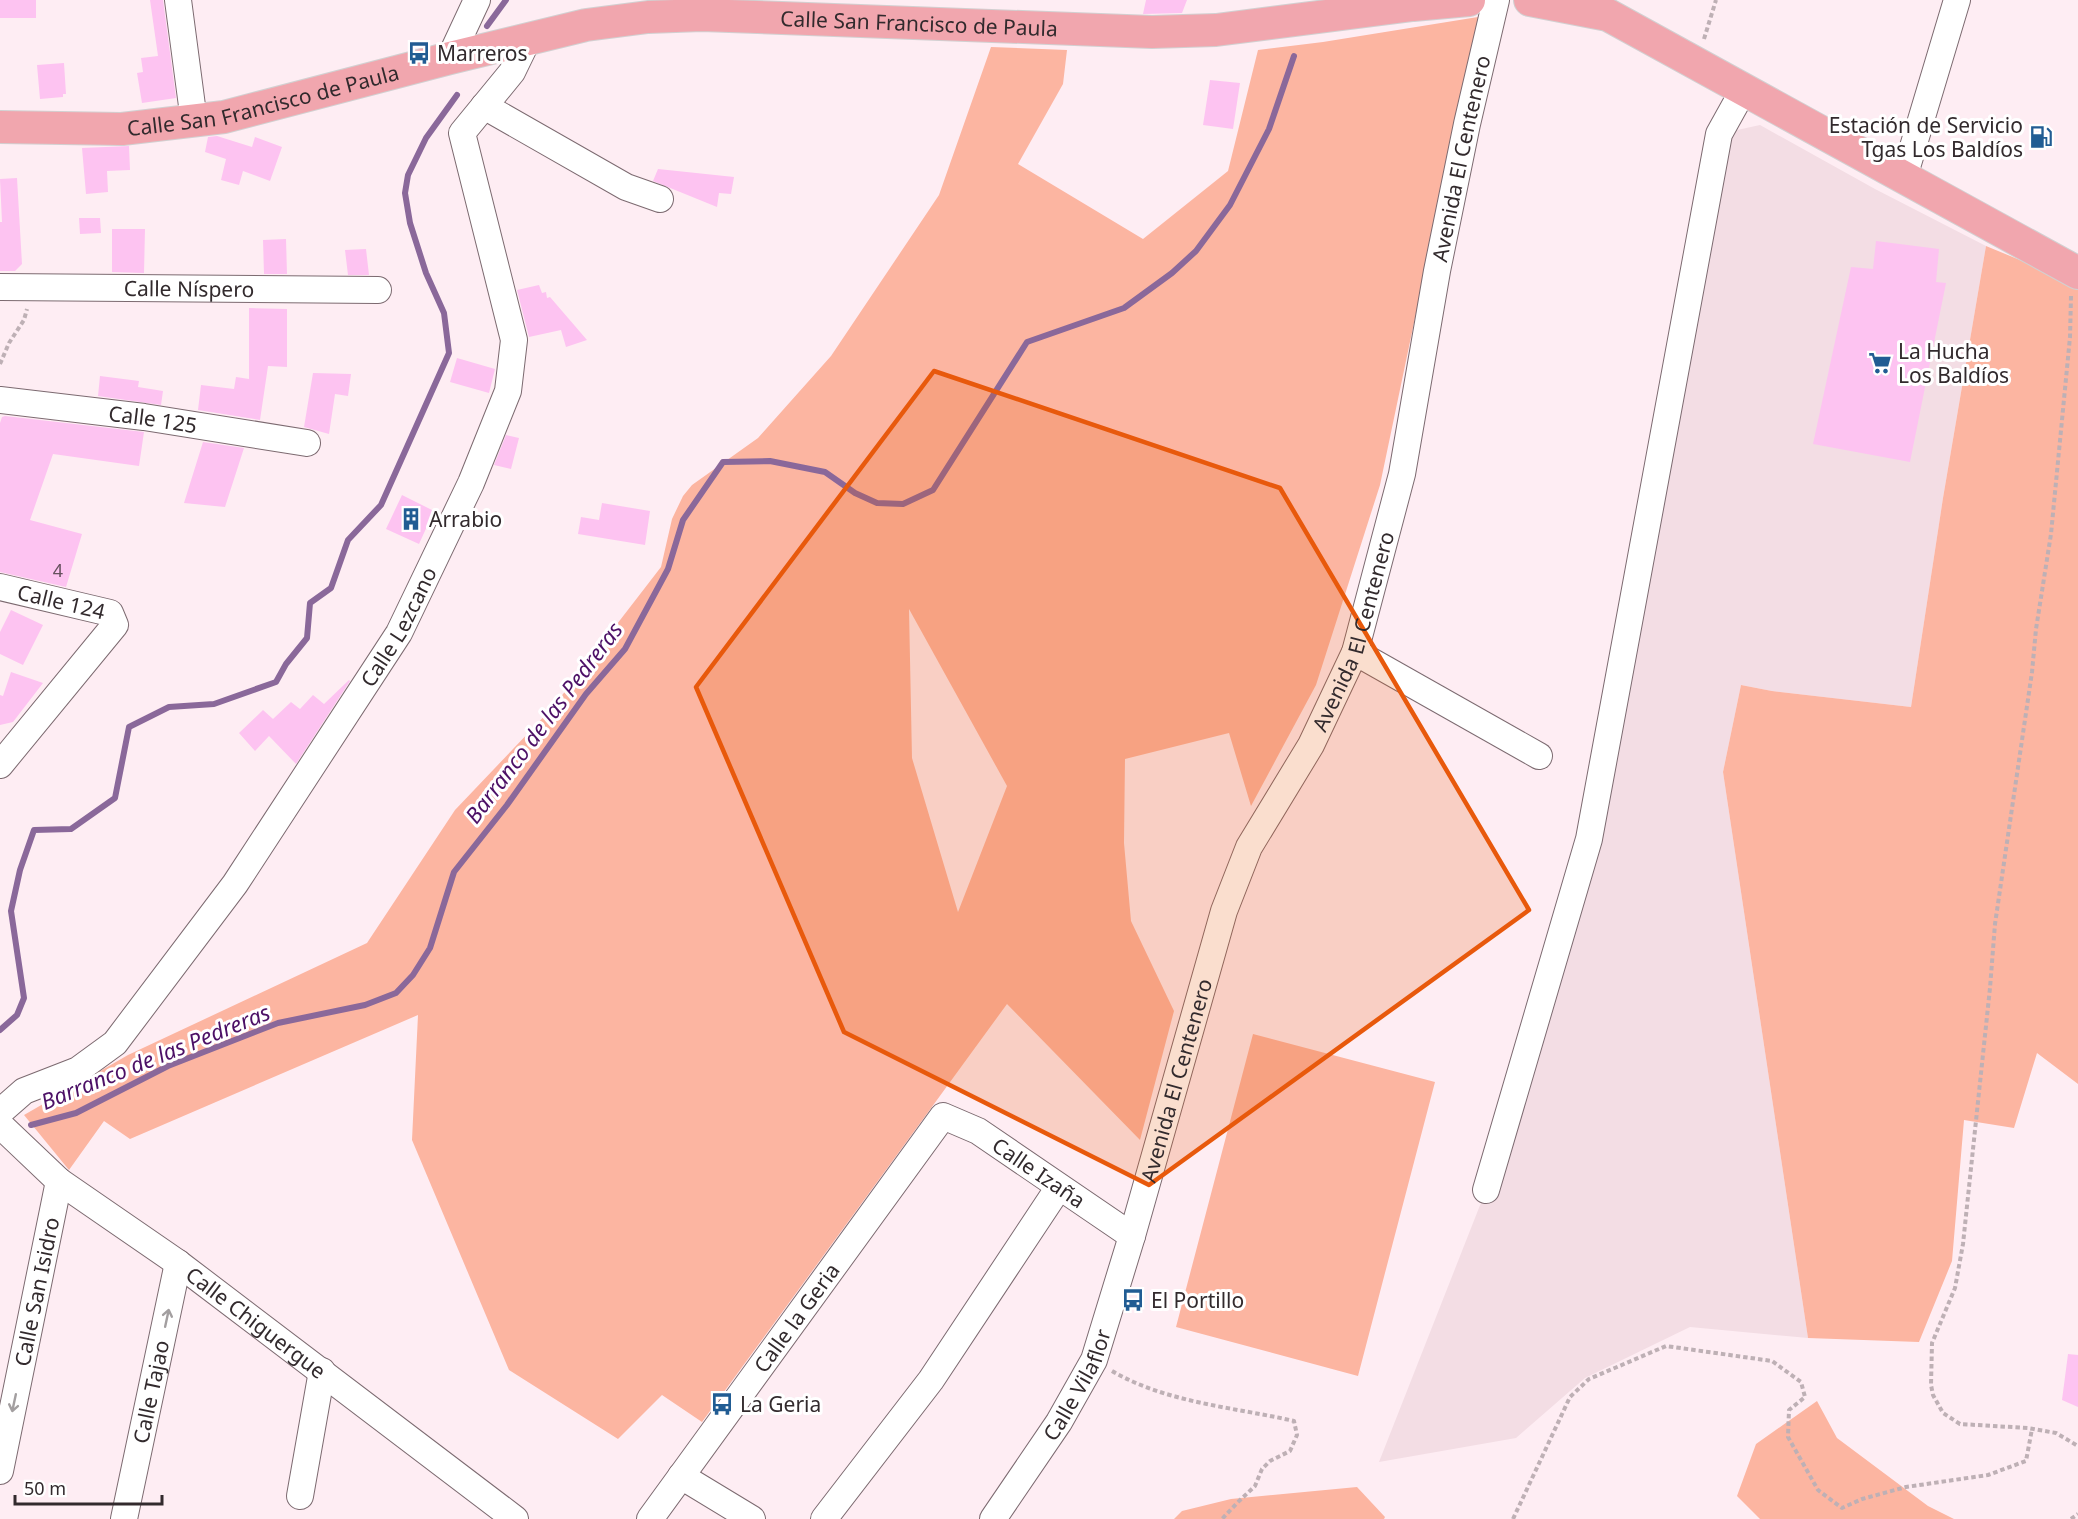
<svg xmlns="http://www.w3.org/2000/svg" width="2078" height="1519" font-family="'Noto Sans',sans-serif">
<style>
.built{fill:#f3dde4}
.green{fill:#fcb5a1;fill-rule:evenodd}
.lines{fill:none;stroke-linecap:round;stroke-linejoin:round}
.stream{stroke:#8a689a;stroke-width:6}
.building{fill:#fdc3f1}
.minor-casing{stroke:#7c6a70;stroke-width:28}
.major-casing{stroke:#d2d0d1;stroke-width:34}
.path{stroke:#beb0b5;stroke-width:4;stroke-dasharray:4.5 3;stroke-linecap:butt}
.minor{stroke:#fff;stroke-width:26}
.major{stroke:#f1a6ae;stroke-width:32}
.oneway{stroke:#a39fa0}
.marked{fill:#e8590c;fill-opacity:0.2;stroke:#e8590c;stroke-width:4.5;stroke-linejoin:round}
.labels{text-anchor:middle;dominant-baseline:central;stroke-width:6;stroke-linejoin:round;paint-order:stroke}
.number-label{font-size:18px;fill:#65505e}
.street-label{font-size:21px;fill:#322a2d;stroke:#fff}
.poi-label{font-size:21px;fill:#322a2d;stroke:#fff;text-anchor:start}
.water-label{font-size:22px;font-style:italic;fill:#4c1066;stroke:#fff}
</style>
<rect width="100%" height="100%" fill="#feedf3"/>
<path class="built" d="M1760,125L1875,189L1986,246L1943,498L1911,707L1772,691L1741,685L1723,772L1808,1338L1690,1327L1585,1378L1516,1438L1379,1462L1486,1190L1589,839L1719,134Z"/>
<path class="green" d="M1478,17L1380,485L1316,685L1251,806L1229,733L1125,759L1124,843L1131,921L1174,1011L1140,1140L1007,1004L702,1422L662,1395L618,1439L509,1370L412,1140L418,1015L130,1139L104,1121L69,1170L24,1115L128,1055L367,943L455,810L553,707L661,567L672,519L683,496L692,485L758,438L831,356L939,195L991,47L1067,50L1063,84L1018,164L1143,239L1228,171L1258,50L1323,42ZM909,609L1007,786L958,912L912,758Z
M1986,246L2078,284V1084L2037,1053L2014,1128L1964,1120L1952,1261L1919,1342L1808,1338L1723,772L1741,685L1772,691L1911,707L1943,498Z
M1253,1034L1435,1082L1358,1376L1176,1327Z
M1817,1401L1837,1438L1928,1506L1954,1519H1760L1737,1496L1756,1444Z
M1357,1487L1385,1517L1384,1519H1174L1182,1511L1231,1499Z"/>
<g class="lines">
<path class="stream" d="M487,26L506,0
M0,1030L17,1015L24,998L11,911L20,870L34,830L71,829L115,798L129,727L169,707L214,704L276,682L286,664L307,638L310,603L331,588L348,540L381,505L449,353L444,313L426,273L410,223L405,193L408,175L426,138L457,95
M31,1125L76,1113L168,1066L278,1023L365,1005L396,993L413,975L430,948L454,872L507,805L586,694L625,649L668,569L683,520L723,462L770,461L825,472L855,493L877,503L903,504L933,490L1027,342L1124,308L1172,273L1196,251L1230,205L1269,129L1294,56"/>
</g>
<path class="building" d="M0,0H36V18H0Z
M150,0H163L176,98L142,103L137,73L143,72L141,58L158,56Z
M1146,0H1187L1182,13L1143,14Z
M64,63L66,94H63V97L40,99L37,65Z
M1210,80L1240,83L1233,129L1203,125Z
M217,136L252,147L255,137L282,147L270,181L243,171L239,185L221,180L226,159L205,152L208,137Z
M129,146L130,170L107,171L108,192L86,194L82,148Z
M658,169L734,177L731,194L719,193L717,207L653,181Z
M17,178L22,264L15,271H0V222H2L0,179Z
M79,218H100L101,233L80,234Z
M112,229H145L144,273L112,272Z
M286,239L287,274H264L263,240Z
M1876,241L1939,249L1936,282L1946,283L1910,462L1813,444L1851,267L1873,269Z
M366,249L369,275H348L345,250Z
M539,285L542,293L546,292L547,298L550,297L587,340L566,347L561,330L529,337L517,290Z
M249,308L287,309V367L268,366L260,420L198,410L201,385L234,389L236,377L249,379Z
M457,358L495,369L489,393L450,382Z
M313,373L351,374L348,396L335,394L329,434L304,427Z
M100,376L139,381L138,387L163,391L161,405L98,396Z
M5,416L144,432L139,466L53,454L30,520L82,534L66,587L0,572V423L2,417Z
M506,435L519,438L511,469L494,465Z
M203,442L244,448L225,507L184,503Z
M402,495L434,511L419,544L386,529Z
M602,503L650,511L645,545L578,534L581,517L599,520Z
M11,610L43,625L23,665L0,654V632Z
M11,672L43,683L13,722L0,725V695L3,696Z
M349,680L350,681L296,764L269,736L255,751L239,733L263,710L273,719L291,702L300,709L313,695L324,704Z
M2068,1354L2078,1355V1407L2062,1400Z"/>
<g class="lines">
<g class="minor-casing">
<g id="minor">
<path d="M178,0L194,121"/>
<path d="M450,58L477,0"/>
<path d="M484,106L626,187L660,199"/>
<path d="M1904,177L1957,0"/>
<path id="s1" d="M0,287L378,290"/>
<path id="s2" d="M0,400L144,417L307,443"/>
<path id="s3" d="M0,587L110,613L115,625L0,765"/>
<path d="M1355,652L1539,756"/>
<path id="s4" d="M0,1112L24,1091L78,1070L115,1043L235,884L399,633L471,483L508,391L514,340L462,133L512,72L528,39"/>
<path id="s5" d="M0,1125L59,1181L178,1263L515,1519"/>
<path d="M1486,1190L1589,839L1719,134L1744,89"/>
<path id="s6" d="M0,1471L59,1181"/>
<path d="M681,1476L752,1519"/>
<path d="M300,1496L322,1371"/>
<path id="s7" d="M124,1519L178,1263"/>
<path id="s8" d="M650,1519L943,1116L978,1131L1132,1236"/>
<path d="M824,1519L931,1380L1059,1187"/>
<path id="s9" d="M993,1519L1059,1422L1094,1360L1132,1236L1224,911L1249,847L1311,745L1355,652L1402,474L1437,271L1467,124L1496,0"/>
</g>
</g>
<g class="major-casing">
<g id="major">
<path d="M1530,0L1608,15L2078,273"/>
<path id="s10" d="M0,127L122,129L224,117L450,58L586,25L648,17L702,15L1152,32L1216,30L1413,5L1469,0"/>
</g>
</g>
<path class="path" d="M1704,39L1716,0
M2071,296L2070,337L2051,534L2036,629L2032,672L1995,924L1990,988L1963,1244L1955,1288L1932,1343L1931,1385L1933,1395L1943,1413L1960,1424L2028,1428L2056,1433L2078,1446
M0,364L9,343L24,320L27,309
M1112,1371C1167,1403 1233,1407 1294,1421L1297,1435L1290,1451L1270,1461L1262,1469L1255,1486L1237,1503L1222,1519
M1513,1519L1570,1397L1589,1379L1666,1346L1772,1361L1801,1382L1805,1397L1789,1410L1788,1437L1818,1490L1842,1508L1862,1499L1906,1487L1988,1475L2026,1461L2032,1429
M2071,1519L2078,1514"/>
<use href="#minor" class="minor"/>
<use href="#major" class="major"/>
</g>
<defs><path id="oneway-shaft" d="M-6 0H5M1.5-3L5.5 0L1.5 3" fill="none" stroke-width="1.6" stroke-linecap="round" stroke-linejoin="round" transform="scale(1.5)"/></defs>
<g class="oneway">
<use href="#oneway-shaft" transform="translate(167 1318) rotate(-78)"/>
<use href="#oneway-shaft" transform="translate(14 1403) rotate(102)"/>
</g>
<path class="marked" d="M934,371L1280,488L1529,910L1149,1185L844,1032L696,687Z"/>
<defs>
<g id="bus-bare" transform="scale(1.8)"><path d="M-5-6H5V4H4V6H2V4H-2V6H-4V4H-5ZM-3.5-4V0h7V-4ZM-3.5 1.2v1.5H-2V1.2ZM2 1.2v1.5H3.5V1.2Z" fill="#215c93" stroke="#fff" stroke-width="2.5" paint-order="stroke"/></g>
<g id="fuel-bare" transform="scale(1.8)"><path d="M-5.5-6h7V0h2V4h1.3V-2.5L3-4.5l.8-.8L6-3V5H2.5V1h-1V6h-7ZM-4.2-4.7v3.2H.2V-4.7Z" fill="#215c93" stroke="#fff" stroke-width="2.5" paint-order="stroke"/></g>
<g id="supermarket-bare" transform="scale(1.8)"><path d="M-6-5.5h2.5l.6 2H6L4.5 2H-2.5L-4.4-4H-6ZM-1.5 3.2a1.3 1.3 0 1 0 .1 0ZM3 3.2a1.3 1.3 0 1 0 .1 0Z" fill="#215c93" stroke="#fff" stroke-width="2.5" paint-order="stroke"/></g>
<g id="building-bare" transform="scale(1.8)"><path d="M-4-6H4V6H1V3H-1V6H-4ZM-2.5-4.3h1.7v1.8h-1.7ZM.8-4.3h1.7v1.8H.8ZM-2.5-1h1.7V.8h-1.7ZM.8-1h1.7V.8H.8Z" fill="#215c93" stroke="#fff" stroke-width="2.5" paint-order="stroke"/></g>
</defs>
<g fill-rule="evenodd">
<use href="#bus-bare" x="419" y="53"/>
<use href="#fuel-bare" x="2041" y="137"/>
<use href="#supermarket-bare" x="1880" y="363"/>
<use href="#building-bare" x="411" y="519"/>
<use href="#bus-bare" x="1133" y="1300"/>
<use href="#bus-bare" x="722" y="1404"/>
</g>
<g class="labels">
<g class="number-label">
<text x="58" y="570">4</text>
</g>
<g class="street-label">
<text stroke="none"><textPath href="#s10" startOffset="932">Calle San Francisco de Paula</textPath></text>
<text stroke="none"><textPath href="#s10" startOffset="266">Calle San Francisco de Paula</textPath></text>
<text stroke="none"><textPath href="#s9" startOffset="1452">Avenida El Centenero</textPath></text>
<text stroke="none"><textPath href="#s1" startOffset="189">Calle Níspero</textPath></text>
<text stroke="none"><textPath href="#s2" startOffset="154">Calle 125</textPath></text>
<text stroke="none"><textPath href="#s3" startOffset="63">Calle 124</textPath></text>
<text stroke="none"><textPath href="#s4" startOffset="640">Calle Lezcano</textPath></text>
<text stroke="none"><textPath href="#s9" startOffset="966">Avenida El Centenero</textPath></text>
<text stroke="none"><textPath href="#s9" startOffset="480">Avenida El Centenero</textPath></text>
<text stroke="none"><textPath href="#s8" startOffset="610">Calle Izaña</textPath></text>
<text stroke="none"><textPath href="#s6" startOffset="183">Calle San Isidro</textPath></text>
<text stroke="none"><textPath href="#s8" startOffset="249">Calle la Geria</textPath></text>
<text stroke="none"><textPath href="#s5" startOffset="324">Calle Chiguergue</textPath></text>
<text stroke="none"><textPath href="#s9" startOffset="159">Calle Vilaflor</textPath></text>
<text stroke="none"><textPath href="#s7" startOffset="130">Calle Tajao</textPath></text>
</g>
<g class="poi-label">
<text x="437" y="53">Marreros</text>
<text x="2023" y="125" text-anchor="end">Estación de Servicio<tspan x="2023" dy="24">Tgas Los Baldíos</tspan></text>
<text x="1898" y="351">La Hucha<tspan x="1898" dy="24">Los Baldíos</tspan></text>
<text x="429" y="519">Arrabio</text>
<text x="1151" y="1300">El Portillo</text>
<text x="740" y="1404">La Geria</text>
</g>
<g class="water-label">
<text transform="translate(543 722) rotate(-53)">Barranco de las Pedreras</text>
<text transform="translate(155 1056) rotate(-22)">Barranco de las Pedreras</text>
</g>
</g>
<path d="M15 1495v9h147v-9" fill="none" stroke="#322a2d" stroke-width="3"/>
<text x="24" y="1495" font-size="18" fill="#322a2d" stroke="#ffffff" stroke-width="4.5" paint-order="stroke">50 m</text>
</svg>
